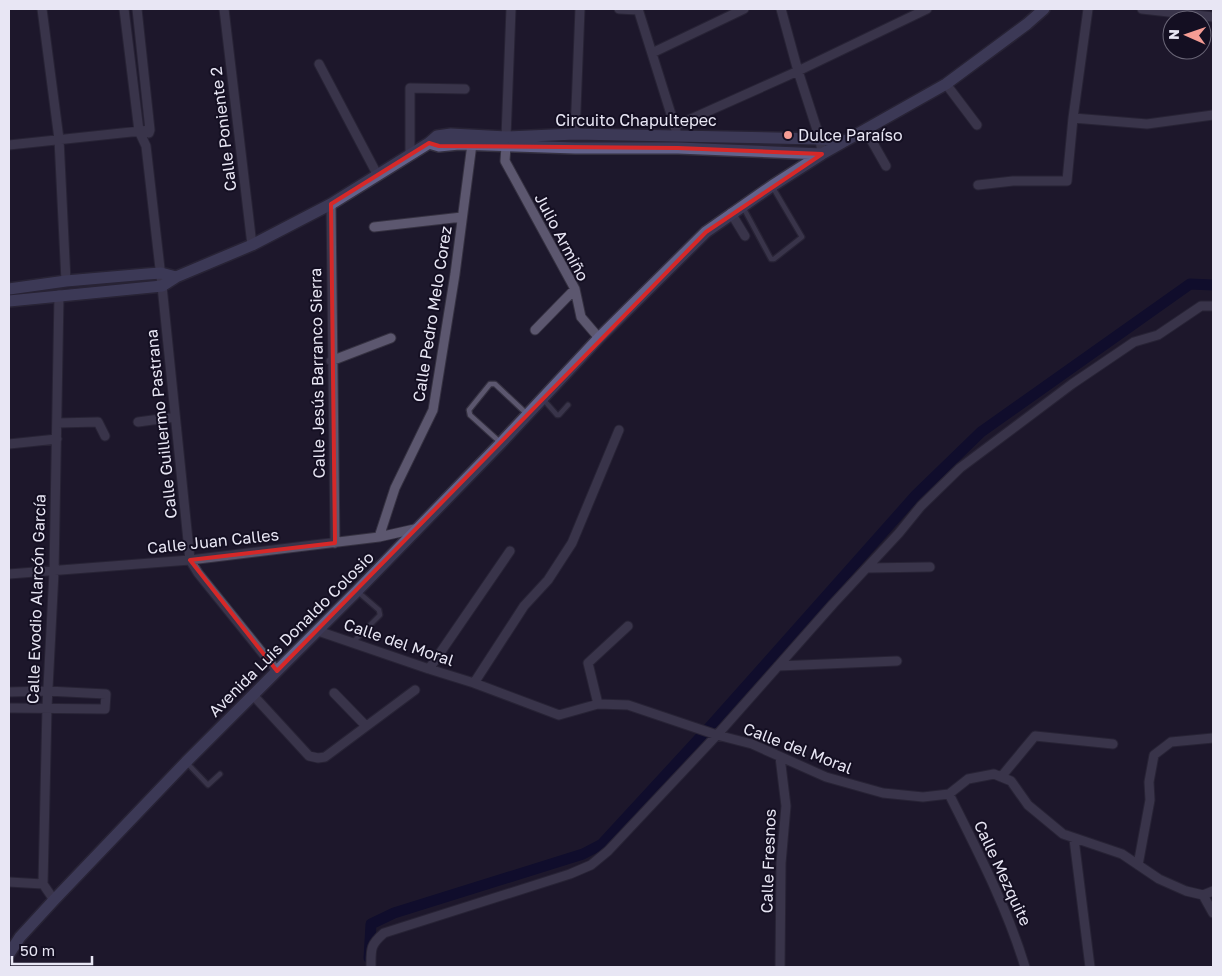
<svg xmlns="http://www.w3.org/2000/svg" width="1222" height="976" font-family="'Golos Text',sans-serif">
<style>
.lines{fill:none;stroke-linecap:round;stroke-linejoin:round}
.canal{stroke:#00002d;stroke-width:11}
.service-casing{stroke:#353141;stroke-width:7}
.minor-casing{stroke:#353141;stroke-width:11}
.secondary-casing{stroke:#353141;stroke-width:14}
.service{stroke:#5c576f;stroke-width:4.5}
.minor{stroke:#5c576f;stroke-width:9}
.secondary{stroke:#63628b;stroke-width:11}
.marked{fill:none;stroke:#d62828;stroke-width:4;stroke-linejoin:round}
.poi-dot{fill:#f59c94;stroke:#140f22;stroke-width:2}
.labels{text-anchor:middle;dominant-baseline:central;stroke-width:4;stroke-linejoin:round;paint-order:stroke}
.street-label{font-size:16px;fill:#e8e6f4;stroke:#140f22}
.poi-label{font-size:16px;fill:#e8e6f4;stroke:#140f22;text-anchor:start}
</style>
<rect width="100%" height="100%" fill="#1d182c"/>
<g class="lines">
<path class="canal" d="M369,958L371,924L394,913L583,854L602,844L707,730L916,495L981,432L1190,284L1213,285"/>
<g class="service-casing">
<path id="service" d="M743,207L771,259H774L802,237L772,186
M543,399L557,415H559L568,405
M501,443L470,415L469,410L490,384H495L527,414
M352,643L380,615L379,610L357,591
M187,763L208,785L220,774"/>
</g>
<g class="minor-casing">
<path id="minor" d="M42,9L59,139L66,281
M124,9L139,131L146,146L162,286L190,560L198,573L277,671
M137,9L150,130L149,133
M224,9L252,245
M619,9L638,10
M638,9L676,130
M781,9L798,71L820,139L822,154
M1142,9L1213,17
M652,53L744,9
M319,64L377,174
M946,84L977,125
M1073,118L1147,124L1213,115
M675,126L798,71L927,9
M865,129L886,166
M575,134L580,9
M506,137L511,9
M9,145L150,130
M506,146L505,161L575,289L581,317L599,338
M410,153V88L465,89
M978,185L1013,181H1067L1073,118L1088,9
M331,204L335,543
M731,213L745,236
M374,227L462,217
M535,330L575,289
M331,361L391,338
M138,422L175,417
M57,423L98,422L105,436
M9,444L57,439
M379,537L395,488L433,410L455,274L472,144
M867,568L930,567
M9,574L190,560L379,537L419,528
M318,631L429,669L474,683L559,715L598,704L628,705L717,735L752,744L826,777L883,793L923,797L949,794L968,779L994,774L1011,781L1028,805L1063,834L1122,854L1159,879L1186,891L1203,895L1213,891
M778,666L897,661
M429,669L510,551
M474,683L524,606L548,580L572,543L619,430
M9,692L47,691L106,694L105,709L9,708
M334,693L366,726
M253,695L309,756L318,758L325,757L415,690
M598,704L588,663L628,626
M1001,777L1035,736L1113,744
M949,794C977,850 1007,907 1025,967
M1074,839L1090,967
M1138,865L1150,800L1149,782L1154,755L1171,742L1213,738
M9,882L43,884
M1203,895L1213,913
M54,900L43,884L47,707L54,572L59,295
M371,967C371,949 370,945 384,933L570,874L591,865L608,851L717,735L833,604L899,533L921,506L960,468L1072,384L1134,342L1158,335L1201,306H1213
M780,967L781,863L786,806L780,757"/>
</g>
<g class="secondary-casing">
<path id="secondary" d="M429,143L439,146L459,144L575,148H678L822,154
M9,289L66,281L147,274L161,273L176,277
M9,301L162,286L176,277L252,245L331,204L429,143L437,136L451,134L506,137L575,134L820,139L845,141
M9,954L20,937L54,900L186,762L357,591L501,443L599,338L706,232L772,186L822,154L946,84L1027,24L1044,9"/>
</g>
<use href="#service" class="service"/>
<use href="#minor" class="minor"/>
<use href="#secondary" class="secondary"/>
</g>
<path d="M0 0H1222V976H0ZM429,143L439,146L678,148L822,154L706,232L277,671L190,560L335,543L331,204Z" fill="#1d182c" fill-opacity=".55" fill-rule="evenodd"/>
<path class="marked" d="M429,143L439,146L678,148L822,154L706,232L277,671L190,560L335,543L331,204Z"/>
<circle class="poi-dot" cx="788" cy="135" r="5"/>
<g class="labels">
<g class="street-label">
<text x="636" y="120">Circuito Chapultepec</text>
<text transform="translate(223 129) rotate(-97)">Calle Poniente 2</text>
<text transform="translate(562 237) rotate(62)">Julio Armiño</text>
<text transform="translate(432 314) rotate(-81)">Calle Pedro Melo Corez</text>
<text transform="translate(317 373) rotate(-91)">Calle Jesús Barranco Sierra</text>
<text transform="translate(161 424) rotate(-96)">Calle Guillermo Pastrana</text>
<text transform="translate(213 541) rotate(-6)">Calle Juan Calles</text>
<text transform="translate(36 599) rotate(-88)">Calle Evodio Alarcón García</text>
<text transform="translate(291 634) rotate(-45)">Avenida Luis Donaldo Colosio</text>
<text transform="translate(399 642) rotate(19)">Calle del Moral</text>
<text transform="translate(798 748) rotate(21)">Calle del Moral</text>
<text transform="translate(768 861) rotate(-88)">Calle Fresnos</text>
<text transform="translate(1003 873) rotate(65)">Calle Mezquite</text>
</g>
<g class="poi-label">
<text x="798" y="135">Dulce Paraíso</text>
</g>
</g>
<rect width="1222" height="976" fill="none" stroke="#e8e6f4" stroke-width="20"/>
<g transform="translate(1187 35) rotate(272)"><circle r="24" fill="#140f22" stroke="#696576"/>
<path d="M0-4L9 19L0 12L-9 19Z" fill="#f59c94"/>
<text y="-8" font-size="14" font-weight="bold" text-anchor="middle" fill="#e8e6f4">N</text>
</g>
<path d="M12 956v8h80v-8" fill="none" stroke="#e8e6f4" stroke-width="2.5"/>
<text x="20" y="956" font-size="15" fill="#e8e6f4" stroke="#140f22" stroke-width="4" paint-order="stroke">50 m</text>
</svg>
